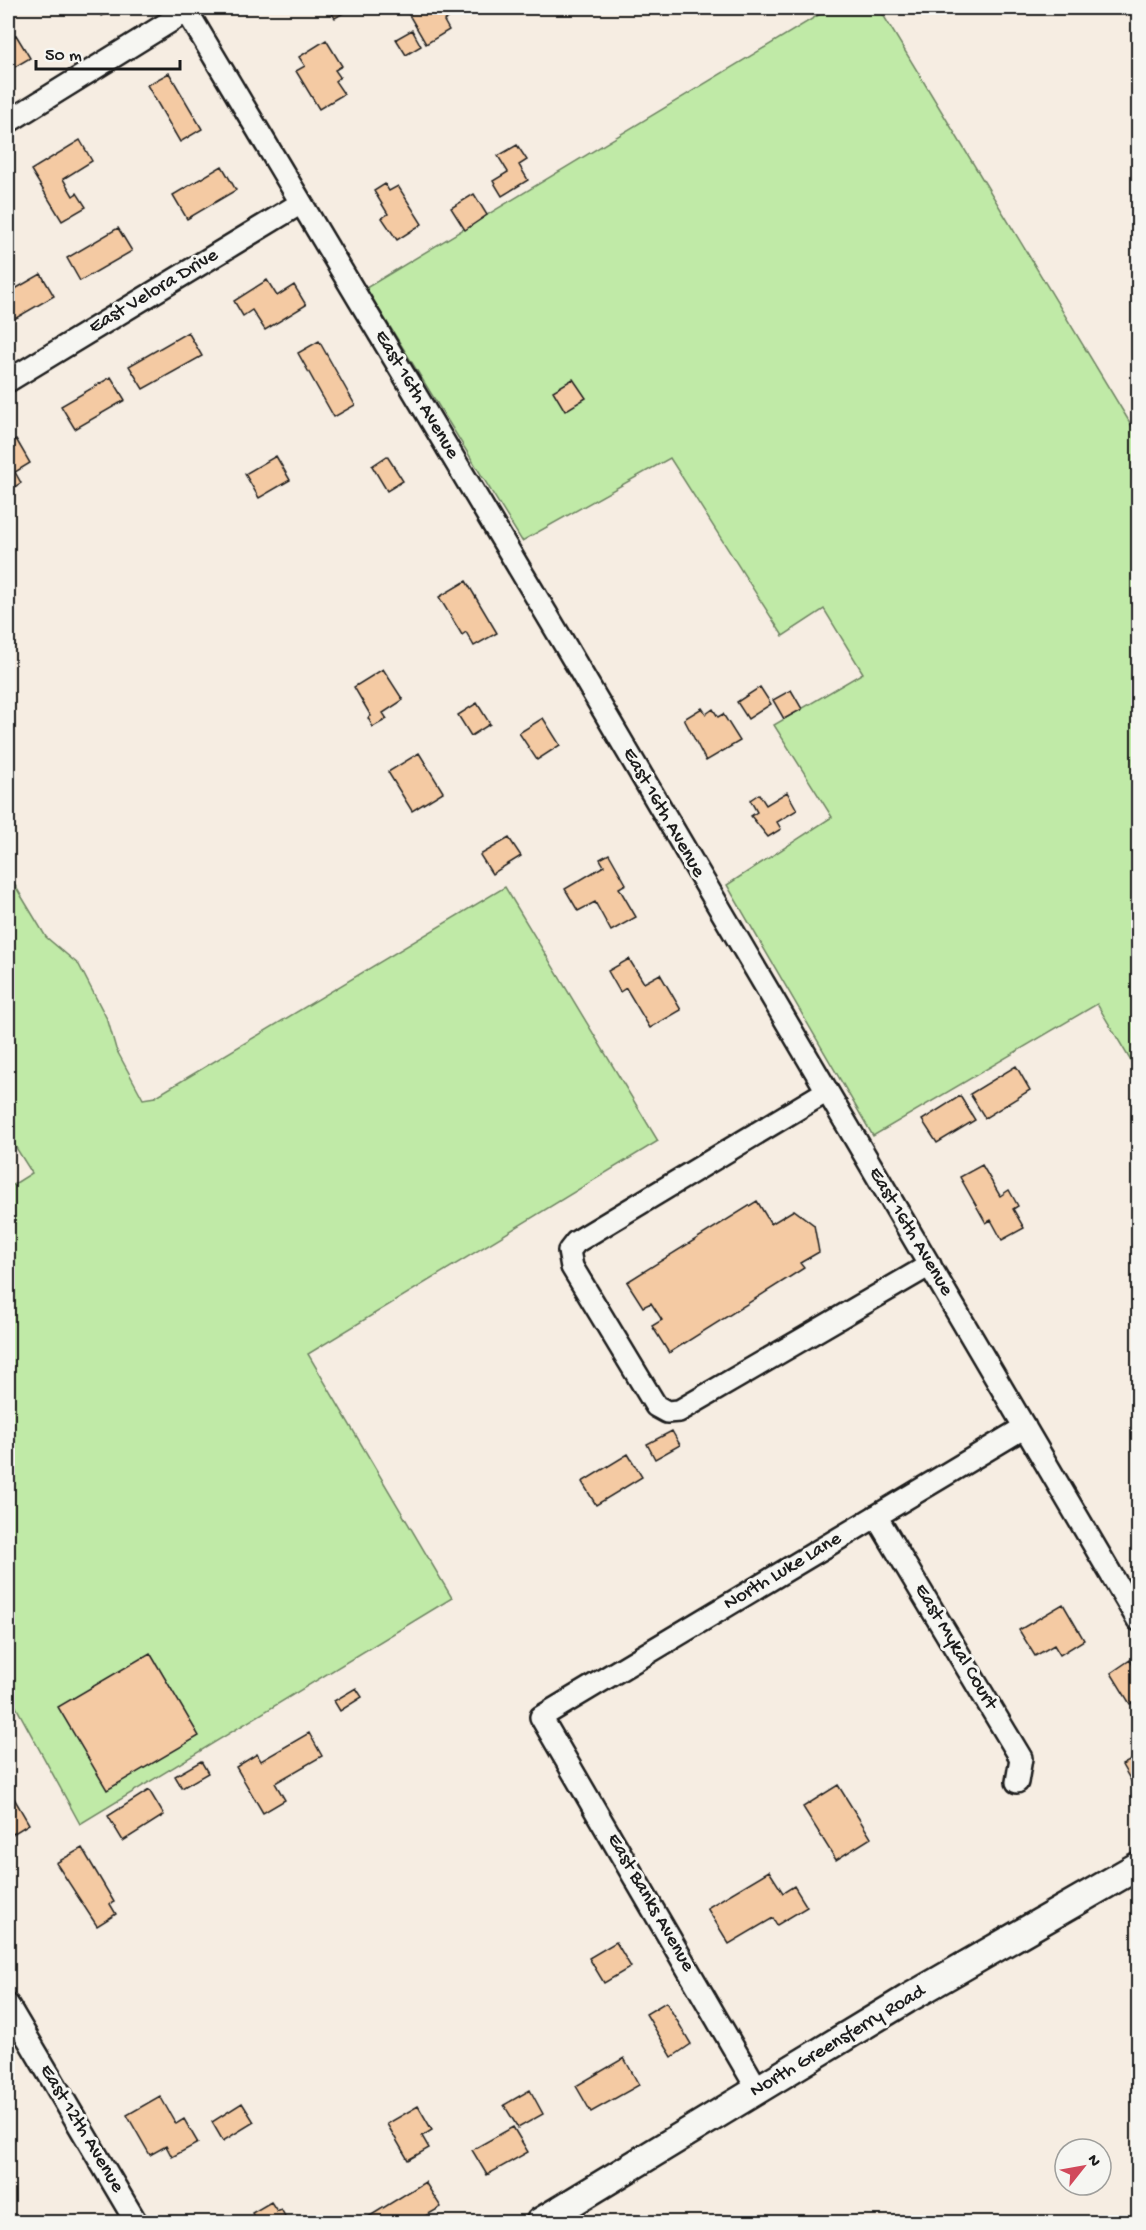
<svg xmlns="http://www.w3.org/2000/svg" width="1146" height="2230" font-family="'Gochi Hand',sans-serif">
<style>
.green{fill:#c0eaa7;stroke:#6e8362;stroke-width:1.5}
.building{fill:#f4caa3;stroke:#1c1c1c;stroke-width:1.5}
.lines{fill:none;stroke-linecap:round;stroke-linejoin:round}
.minor-casing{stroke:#1c1c1c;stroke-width:26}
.major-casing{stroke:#1c1c1c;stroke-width:32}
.minor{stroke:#f6f6f2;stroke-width:21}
.major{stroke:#f6f6f2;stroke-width:27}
.labels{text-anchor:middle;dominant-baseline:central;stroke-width:6;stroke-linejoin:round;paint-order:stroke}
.street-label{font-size:20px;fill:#1c1c1c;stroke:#f6f6f2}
</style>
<rect width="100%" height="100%" fill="#f6ede2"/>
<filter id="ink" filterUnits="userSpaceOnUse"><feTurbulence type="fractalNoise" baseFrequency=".0167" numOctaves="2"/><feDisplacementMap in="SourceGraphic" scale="12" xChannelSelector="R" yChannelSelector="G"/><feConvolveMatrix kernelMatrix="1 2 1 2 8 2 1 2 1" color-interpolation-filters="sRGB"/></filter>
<g filter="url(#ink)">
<path class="green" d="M830,8H879L1138,436V1073L1097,1004L873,1136L727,885L832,817L774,725L863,673L824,609L783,636L670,458L522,541L366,288Z
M8,874L46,937L79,965L108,1021L116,1049L143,1099L155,1097L505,887L658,1141L308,1354L452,1598L80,1824L8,1692V1188L32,1173L8,1135Z"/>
<path class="building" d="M97,8H115L102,16Z
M328,8H352L335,18Z
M405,8H445L451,16L444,21L449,30L426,44Z
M412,30L421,46L406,55L396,39Z
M16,35L30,58L8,71V40Z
M326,40L342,66L335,70L340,77L335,81L344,94L319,109L296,71L305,66L299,57Z
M169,73L202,129L180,142L147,85Z
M80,140L92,161L63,179L73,196L77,193L86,207L62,221L31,170Z
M517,145L527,160L519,165L528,180L502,196L493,181L508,172L498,156Z
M222,166L236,190L187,219L173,195Z
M385,184L389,191L398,186L422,224L397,240L382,218L388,214L374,191Z
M474,194L487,215L465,230L451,208Z
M118,228L132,251L80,281L67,258Z
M41,274L54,296L11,321L8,315V293Z
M267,280L277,296L294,285L306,305L265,330L252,310L243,316L234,301Z
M188,332L202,356L143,389L129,366Z
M319,341L355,405L334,417L298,353Z
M111,377L125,400L75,429L61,406Z
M573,379L586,398L565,411L553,391Z
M16,439L30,463L15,472L21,483L8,491V443Z
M276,456L290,480L259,498L245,474Z
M387,456L403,481L387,491L372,466Z
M466,581L497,633L474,646L466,632L462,635L439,597Z
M383,669L403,700L383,713L387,719L373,727L368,718L371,716L354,687Z
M760,687L771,704L748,719L737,702Z
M791,690L802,709L784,719L773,700Z
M477,703L490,724L471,736L458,715Z
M702,708L706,714L713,709L718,717L723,714L740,741L706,761L684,719Z
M543,718L560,745L537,760L519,733Z
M419,753L443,792L412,811L388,772Z
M787,792L797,810L777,822L781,829L768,837L751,816L757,812L750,800L759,794L766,805Z
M509,838L521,856L492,874L480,855Z
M609,854L626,884L619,888L636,917L611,931L595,902L578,911L565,889L604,866L600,859Z
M629,959L644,983L660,974L681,1010L650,1028L626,988L620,992L608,971Z
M1016,1066L1030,1090L985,1118L970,1094Z
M960,1096L975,1120L937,1143L922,1120Z
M982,1165L1000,1196L1009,1190L1018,1206L1013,1209L1024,1228L1002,1240L991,1220L986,1223L960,1177Z
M757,1201L771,1224L794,1210L814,1225L819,1252L800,1263L804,1268L669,1353L652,1326L662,1320L651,1303L643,1307L627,1282Z
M672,1431L680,1445L655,1459L647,1444Z
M628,1454L642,1477L596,1505L582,1482Z
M1063,1604L1084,1640L1060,1655L1054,1645L1035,1656L1019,1630Z
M150,1653L199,1736L107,1790L58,1707Z
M1130,1660L1138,1673V1699L1130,1704L1111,1673Z
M356,1688L362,1697L340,1711L334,1701Z
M309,1733L322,1756L275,1783L285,1800L263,1813L236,1767L257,1754L261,1761Z
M1138,1756V1793L1122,1765Z
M201,1761L208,1773L182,1788L175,1776Z
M838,1785L871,1838L836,1860L803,1807Z
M8,1788L29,1824L8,1837Z
M149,1790L164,1815L123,1841L108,1816Z
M82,1848L114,1902L110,1904L116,1914L97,1926L56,1863Z
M769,1871L783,1893L794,1886L807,1907L777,1925L773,1918L729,1944L707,1908Z
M616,1942L631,1967L604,1983L589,1958Z
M666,2002L691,2044L672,2057L646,2014Z
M624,2058L639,2085L591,2112L576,2086Z
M530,2090L543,2114L518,2128L504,2105Z
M160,2096L176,2124L184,2119L198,2143L172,2157L166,2146L150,2155L127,2115Z
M242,2103L254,2122L223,2141L212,2122Z
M418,2106L432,2130L422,2136L429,2148L408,2160L387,2124Z
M513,2127L528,2152L487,2175L472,2150Z
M425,2182L441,2207L415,2222H367L365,2219Z
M271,2202L277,2211L281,2209L286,2218L280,2222H257L252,2213Z"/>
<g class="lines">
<g class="minor-casing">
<path id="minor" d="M185,8L562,640L1138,1620
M8,122L187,11
M8,381L301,203
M827,1091L576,1242L569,1251L572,1267L656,1406L667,1412L679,1411L930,1265
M876,1516L1021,1758L1017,1782
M8,2005L136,2222
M758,2090L541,1717L1025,1427"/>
</g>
<g class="major-casing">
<path id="major" d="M540,2222L907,1999L1138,1866"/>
</g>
<use href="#minor" class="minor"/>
<use href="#major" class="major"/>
</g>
</g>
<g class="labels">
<g class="street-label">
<text transform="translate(154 292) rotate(-31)">East Velora Drive</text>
<text transform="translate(416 395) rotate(59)">East 16th Avenue</text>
<text transform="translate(663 813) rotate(60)">East 16th Avenue</text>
<text transform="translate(910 1232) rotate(59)">East 16th Avenue</text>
<text transform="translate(783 1572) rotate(-31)">North Luke Lane</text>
<text transform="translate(955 1647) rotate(59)">East Mykal Court</text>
<text transform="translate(650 1903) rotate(60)">East Banks Avenue</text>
<text transform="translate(838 2042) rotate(-31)">North Greensferry Road</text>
<text transform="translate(81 2129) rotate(59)">East 12th Avenue</text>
</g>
</g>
<rect width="1146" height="2230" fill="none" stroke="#f6f6f2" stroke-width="30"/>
<rect x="15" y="15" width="1116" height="2200" fill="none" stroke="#1c1c1c" stroke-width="2" filter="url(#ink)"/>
<g transform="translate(1083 2167) rotate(59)"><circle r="28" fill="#f6f6f2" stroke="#9f9f9c" stroke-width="1.5"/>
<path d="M0-4.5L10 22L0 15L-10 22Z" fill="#d1495b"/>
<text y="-9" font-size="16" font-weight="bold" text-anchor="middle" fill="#1c1c1c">N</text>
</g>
<path d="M36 60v9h144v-9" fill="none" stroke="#1c1c1c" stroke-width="3"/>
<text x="45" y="60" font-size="18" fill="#1c1c1c" stroke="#f6f6f2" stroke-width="4.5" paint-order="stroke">50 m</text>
</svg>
